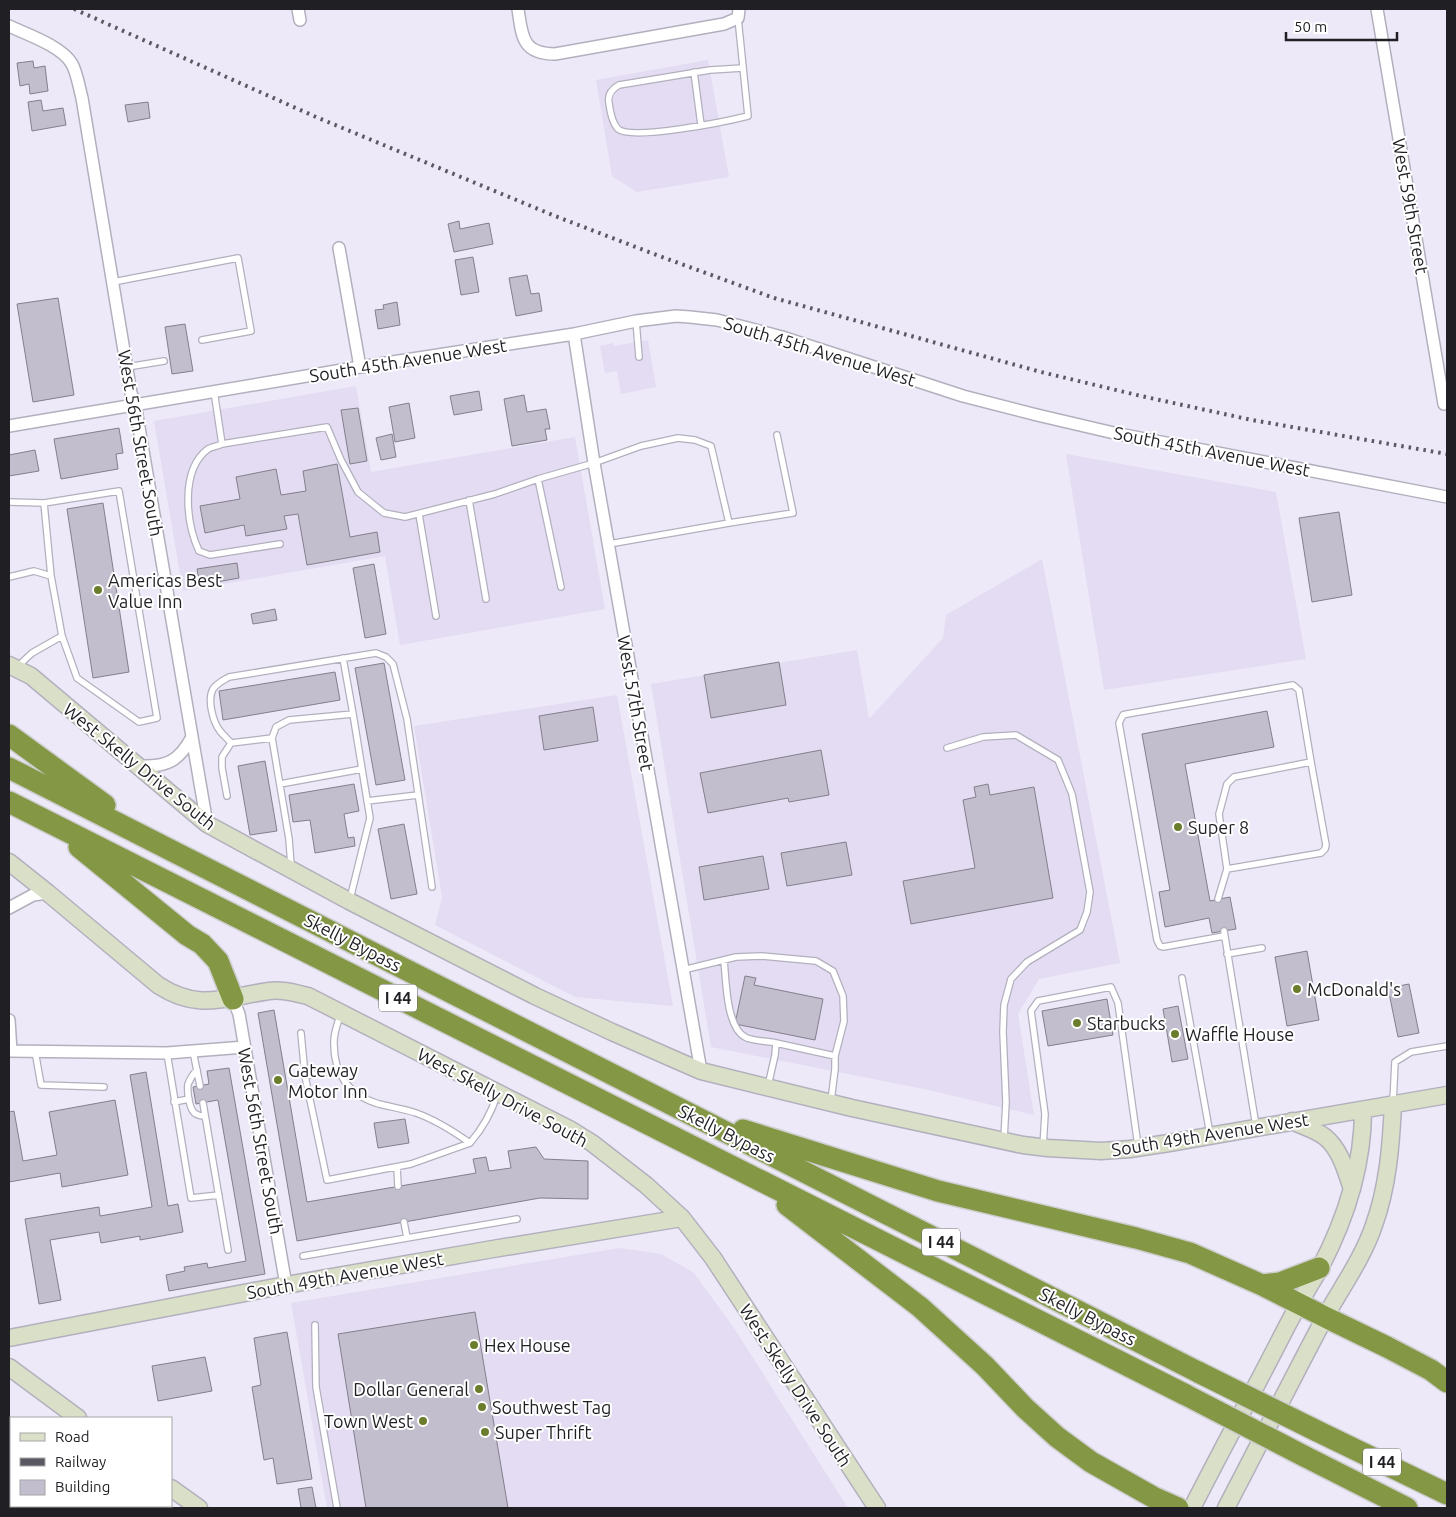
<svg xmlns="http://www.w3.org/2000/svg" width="1456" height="1517" font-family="Ubuntu,sans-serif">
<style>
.built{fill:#e3dcf2}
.building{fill:#c2becd;stroke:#837f8c}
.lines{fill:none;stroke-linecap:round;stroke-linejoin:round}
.lane-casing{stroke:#b3b0be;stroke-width:8}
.street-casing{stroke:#b3b0be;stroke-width:14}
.secondary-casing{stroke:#b3b0be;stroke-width:19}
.highway-casing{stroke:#cececf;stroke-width:24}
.lane{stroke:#fff;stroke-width:5.5}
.street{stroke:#fff;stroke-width:11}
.secondary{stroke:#dae0c7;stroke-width:16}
.highway{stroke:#839745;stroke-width:21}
.rail{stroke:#5a5860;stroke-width:4;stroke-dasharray:2.5 5;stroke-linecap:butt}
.highway-bridge-casing{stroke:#cececf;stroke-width:24;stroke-linecap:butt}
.highway-bridge{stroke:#839745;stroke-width:21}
.poi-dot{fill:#6a7d2d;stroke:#fff;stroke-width:2}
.labels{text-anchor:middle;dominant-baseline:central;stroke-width:4;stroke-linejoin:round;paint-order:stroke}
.shield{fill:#fff;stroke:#636266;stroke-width:1}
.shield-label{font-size:16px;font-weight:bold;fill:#201f24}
.street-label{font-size:18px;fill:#201f24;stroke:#fff}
.poi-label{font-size:18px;fill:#201f24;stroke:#fff;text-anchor:start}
</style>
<rect width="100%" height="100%" fill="#ede9f8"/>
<path class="built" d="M708,60L729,177L637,192L612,176L596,80Z
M648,340L656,387L621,394L617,371L605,373L600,346L613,343L614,346Z
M356,386L371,472L575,437L605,609L400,645L385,556L183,591L154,421Z
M1066,454L1276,492L1306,659L1104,690Z
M1042,559L1120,963L1039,979L1018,1014L1034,1115L929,1090L711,1047L651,684L857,650L869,719L943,638L946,615Z
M617,695L673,1006L575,997L435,925L442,897L414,726Z
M619,1248L661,1254L694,1273L734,1328L848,1508H327L291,1303Z"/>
<path class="building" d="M33,61L34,68L45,66L48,91L30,94L29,84L20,86L17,63Z
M41,100L43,111L63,108L66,125L32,131L28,102Z
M148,102L150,118L128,122L125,105Z
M459,221L460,229L489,223L493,244L454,252L448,224Z
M473,257L479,292L461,295L455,260Z
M527,275L531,294L539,293L542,311L516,316L509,278Z
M58,298L74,395L33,402L17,304Z
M397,302L400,325L378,329L375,310L384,309L383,305Z
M185,324L193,371L172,374L165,327Z
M479,391L482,410L454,415L450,396Z
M524,395L527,412L546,409L550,429H545L547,440L512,446L504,399Z
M409,403L415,438L395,442L389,407Z
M358,408L367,461L350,464L341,410Z
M119,428L123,453L116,454L118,469L61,479L54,439Z
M392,434L396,457L381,460L376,438Z
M35,450L39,471L9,476V455Z
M337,464L350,537L377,532L380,552L307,565L298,514L284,516L287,529L246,536L244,525L205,533L200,506L240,499L236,477L276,469L281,495L306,491L303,471Z
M103,503L129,672L93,678L67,509Z
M1339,512L1352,595L1312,602L1299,518Z
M237,563L239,578L200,585L197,569Z
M374,564L386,634L365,638L353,568Z
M275,609L277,620L253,624L251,614Z
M779,662L786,705L711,718L704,675Z
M384,663L405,780L376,785L355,668Z
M335,672L340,700L223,720L219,691Z
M593,707L598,741L544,750L539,716Z
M1267,711L1274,747L1185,764L1210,901L1230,897L1236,929L1212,933L1209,918L1165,927L1159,892L1170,890L1142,734Z
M821,750L829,795L789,802L788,798L708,813L700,773Z
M265,761L277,831L250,835L238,766Z
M354,784L359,811L344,814L348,838L354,837L355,846L315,853L310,820L293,822L289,795Z
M988,784L990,795L1034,787L1053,898L911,924L903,881L975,868L963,800L976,797L974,787Z
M404,824L417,894L391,899L378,829Z
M846,842L852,875L787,886L781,853Z
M763,856L769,889L704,900L699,867Z
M1307,951L1319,1020L1287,1026L1275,957Z
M745,976L756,978L754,985L823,999L815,1040L735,1024Z
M1409,984L1419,1033L1398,1037L1388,988Z
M1107,999L1113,1035L1048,1046L1042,1011Z
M1178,1006L1188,1059L1172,1062L1163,1009Z
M274,1010L307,1202L476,1173L473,1159L486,1157L489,1171L511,1168L508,1151L536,1147L544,1159L588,1161V1199L540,1198L297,1241L258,1013Z
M229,1068L265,1274L169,1291L166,1275L185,1271L184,1267L207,1263L208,1268L246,1261L218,1100L196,1104L193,1087L209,1084L207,1071Z
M146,1072L168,1206L178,1204L183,1232L140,1240V1236L101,1243L99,1232L50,1240L61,1300L39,1304L25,1219L99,1207L100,1216L152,1207L130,1075Z
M115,1100L128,1175L62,1187L60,1173L9,1182V1112L14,1111L23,1161L57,1155L49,1112Z
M405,1119L409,1143L378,1148L374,1123Z
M475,1312L508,1508H366L338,1334Z
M287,1332L312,1479L277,1484L273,1458L264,1460L252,1387L261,1385L254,1338Z
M205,1357L212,1391L158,1401L152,1366Z
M312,1487L316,1508H301L298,1489Z"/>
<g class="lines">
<g class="lane-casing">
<path id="lane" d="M738,18L748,116C728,121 632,141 618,129C612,123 610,111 609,103C607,94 612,89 619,85L710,70L743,68
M694,72L701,125
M113,282L238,258L251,331L202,340
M636,321L639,357
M127,367L164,361
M214,391L222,444C218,446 211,447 208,449C180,470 186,523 199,551L210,555L280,544
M222,444L327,427L341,460L358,492L384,513L405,517L495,494L538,479L594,463L641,446L678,438L695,440L711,446L729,523L793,513L777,435
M538,479L561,587
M469,500L486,599
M9,502L44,503
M419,514L436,616
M609,544L729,523
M51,576L44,503L119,491L157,718L139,722L77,678L62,636
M9,577L34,571L51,576L62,636L32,653L17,667
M343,658L353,714
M231,743C228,739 223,735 220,731C213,722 207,700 213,689C217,683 224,680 229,677L376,653L386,657L393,664L407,719L432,887
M947,748L983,737L1016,735L1058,760L1072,794L1090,892L1087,912L1080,930L1027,962L1011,979L1004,1005L1003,1032L1006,1102L1004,1139
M280,784L362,769
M227,796L222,768V757L231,743L272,738
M367,801L418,795
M291,865L289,839L272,738L276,727L289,720L353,714L370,818L350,899
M1227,869L1321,853L1325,849L1326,845L1311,762
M1218,899L1227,869L1219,814L1227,784L1234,777L1311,762L1299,690L1293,685L1127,714L1123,715L1119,723L1157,940L1160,946L1163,947L1224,936
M1224,931L1256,1126
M1227,954L1262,948
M724,960C726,979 726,1027 745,1037C751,1041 768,1041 776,1043
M683,970L736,957L761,956L816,961L833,971L843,996L844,1021L835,1056V1069L831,1101
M1182,978L1210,1134
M340,1015C338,1023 334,1032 334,1041C333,1073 348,1095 379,1104C391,1107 404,1109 416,1113C436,1120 453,1131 470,1143C483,1128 491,1114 497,1095
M301,1033L305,1076L327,1180L411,1164L470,1143
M35,1051L41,1085L104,1087
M193,1051L200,1086
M167,1053L191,1198L219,1195
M197,1070C193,1074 190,1079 188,1084C187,1091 189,1111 196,1114C199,1116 202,1116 204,1116
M305,1076L339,1070
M768,1086L775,1055L776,1043L835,1056
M174,1102L189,1099
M1393,1102L1395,1062L1411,1052L1447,1046
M203,1103L228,1250
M1043,1147L1045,1114L1031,1011L1038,1001L1111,987L1118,1003L1138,1146
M397,1167L398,1186
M407,1238L517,1219
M303,1256L407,1238L404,1222
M315,1325L316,1387L337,1508"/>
</g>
<g class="street-casing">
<path id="street" d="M298,9L300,20
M518,9C522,36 522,54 555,54L724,24L738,18L739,9
M1377,9L1444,404
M9,26C26,34 62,46 72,64C77,73 79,87 82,98L131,393L135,404L207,824
M339,248L360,367
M574,334L594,463L701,1071
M9,426L360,367L574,334L636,321L676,316L690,317L717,320L782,337L963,396L1037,415L1114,433L1447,497
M140,766C167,767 179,761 192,737
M9,908L33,895L48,893
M233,999L239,1014L286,1285
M9,1020L11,1051
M9,1051L167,1053L245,1047"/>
</g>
<g class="secondary-casing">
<path id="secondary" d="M9,665L31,676L207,824L349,901L535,996L612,1032L701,1071L852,1108L1023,1145L1048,1148L1101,1151L1130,1149L1169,1143L1447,1095
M9,862L48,893L158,985C199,1012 226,997 269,991C282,989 295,993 308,996L571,1130L592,1143L646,1185L682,1218L713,1258L877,1508
M1292,1121C1302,1126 1316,1130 1325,1137C1340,1149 1346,1171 1352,1189
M9,1338L286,1285L493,1249L682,1218
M9,1367L78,1418
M171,1488L199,1508
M1192,1508C1223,1447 1256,1387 1287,1326C1297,1307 1308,1288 1319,1270C1345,1221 1363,1165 1363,1110
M1226,1508C1259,1445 1291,1381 1324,1319C1341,1288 1363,1258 1374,1225C1388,1186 1391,1145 1393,1105"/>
</g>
<g class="highway-casing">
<path id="highway" d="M9,735L105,805
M9,768L1198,1372
M9,802L1186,1395
M79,847L187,935L202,944L218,961L233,999
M743,1130L938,1191L1136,1238L1190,1253L1262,1285L1325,1317L1387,1347L1431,1370L1447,1382
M787,1205L920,1307L985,1366L1025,1408L1057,1437L1091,1462L1153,1497L1178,1508
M1262,1285L1280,1283L1319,1268
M1317,1431L1447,1494
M1304,1456L1407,1508"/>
</g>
<use href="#lane" class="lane"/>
<use href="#street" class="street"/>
<use href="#secondary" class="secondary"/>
<use href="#highway" class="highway"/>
<path class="rail" d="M74,9L316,117L555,216L654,254L774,298L1041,372L1141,396L1252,420L1447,454
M9,1469L11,1471
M9,1480L11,1482
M43,1506L47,1508
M58,1506L61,1508"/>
<g class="highway-bridge-casing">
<path id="highway-bridge" d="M1198,1372L1317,1431
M1186,1395L1304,1456"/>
</g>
<use href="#highway-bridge" class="highway-bridge"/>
</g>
<g class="poi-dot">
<circle cx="98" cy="590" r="5"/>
<circle cx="1178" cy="827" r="5"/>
<circle cx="1297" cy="989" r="5"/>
<circle cx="1077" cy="1023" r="5"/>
<circle cx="1175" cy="1034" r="5"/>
<circle cx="278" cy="1080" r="5"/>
<circle cx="474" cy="1345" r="5"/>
<circle cx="479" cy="1389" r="5"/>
<circle cx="482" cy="1407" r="5"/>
<circle cx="423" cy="1421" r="5"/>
<circle cx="485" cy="1432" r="5"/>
</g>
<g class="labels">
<g class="shield">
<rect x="379" y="984.5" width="38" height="27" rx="4"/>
<rect x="922" y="1228.5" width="38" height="27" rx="4"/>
<rect x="1363" y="1448.5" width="38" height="27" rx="4"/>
</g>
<g class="shield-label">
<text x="398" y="998">I 44</text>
<text x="941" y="1242">I 44</text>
<text x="1382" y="1462">I 44</text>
</g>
<g class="street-label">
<text transform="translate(1411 206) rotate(80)">West 59th Street</text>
<text transform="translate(820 351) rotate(17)">South 45th Avenue West</text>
<text transform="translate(408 360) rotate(-9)">South 45th Avenue West</text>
<text transform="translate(141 443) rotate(80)">West 56th Street South</text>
<text transform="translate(1212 451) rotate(11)">South 45th Avenue West</text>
<text transform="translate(636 703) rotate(80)">West 57th Street</text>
<text transform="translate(140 766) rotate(39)">West Skelly Drive South</text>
<text transform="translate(353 942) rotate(27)">Skelly Bypass</text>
<text transform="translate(503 1097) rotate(28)">West Skelly Drive South</text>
<text transform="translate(727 1133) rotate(27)">Skelly Bypass</text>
<text transform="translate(1210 1134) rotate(-9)">South 49th Avenue West</text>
<text transform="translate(261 1141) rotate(80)">West 56th Street South</text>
<text transform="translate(345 1275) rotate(-10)">South 49th Avenue West</text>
<text transform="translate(1088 1316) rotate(27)">Skelly Bypass</text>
<text transform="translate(796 1385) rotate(57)">West Skelly Drive South</text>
</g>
<g class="poi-label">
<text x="108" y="580">Americas Best<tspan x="108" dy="21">Value Inn</tspan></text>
<text x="1188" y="827">Super 8</text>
<text x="1307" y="989">McDonald's</text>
<text x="1087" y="1023">Starbucks</text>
<text x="1185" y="1034">Waffle House</text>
<text x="288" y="1070">Gateway<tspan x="288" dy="21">Motor Inn</tspan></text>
<text x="484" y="1345">Hex House</text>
<text x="469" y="1389" text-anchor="end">Dollar General</text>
<text x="492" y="1407">Southwest Tag</text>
<text x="413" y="1421" text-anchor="end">Town West</text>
<text x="495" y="1432">Super Thrift</text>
</g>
</g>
<rect width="1456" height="1517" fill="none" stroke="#201f24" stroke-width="20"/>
<rect x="10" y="1417" width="162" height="90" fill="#ffffff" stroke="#a6a5a7"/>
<rect x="20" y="1433" width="25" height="8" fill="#dae0c7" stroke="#a6a5a7"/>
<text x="55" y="1442" font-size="15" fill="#201f24">Road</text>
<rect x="20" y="1458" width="25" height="8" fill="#5a5860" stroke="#a6a5a7"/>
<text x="55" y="1467" font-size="15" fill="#201f24">Railway</text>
<rect x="20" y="1480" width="25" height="15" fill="#c2becd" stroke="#a6a5a7"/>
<text x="55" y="1492" font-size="15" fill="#201f24">Building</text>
<path d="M1286 32v8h111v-8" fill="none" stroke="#201f24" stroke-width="2.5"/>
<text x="1294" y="32" font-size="15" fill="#201f24" stroke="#ffffff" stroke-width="4" paint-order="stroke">50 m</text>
</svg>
